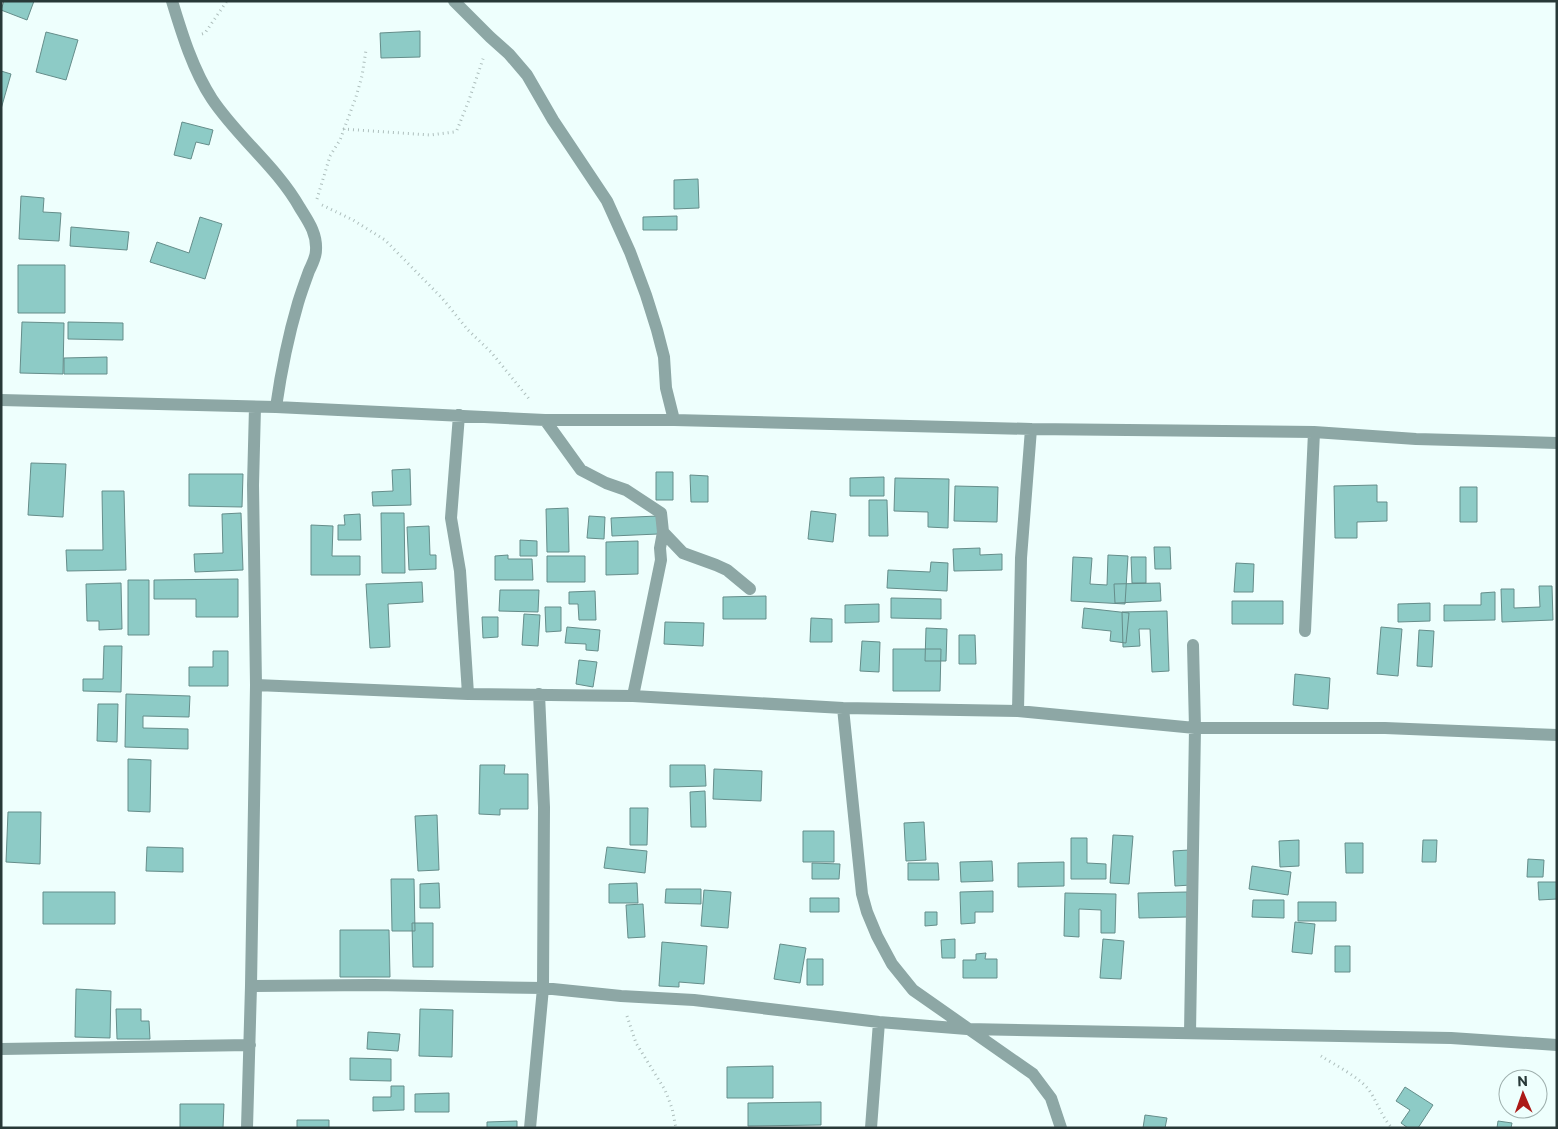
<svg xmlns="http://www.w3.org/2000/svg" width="1558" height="1129" font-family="Commissioner,sans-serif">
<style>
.building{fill:#8dcbc6;stroke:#658d8a}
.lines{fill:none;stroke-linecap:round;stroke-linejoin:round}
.path{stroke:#aebfbd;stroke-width:3;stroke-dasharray:1 4;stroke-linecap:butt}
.minor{stroke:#8da7a5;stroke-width:12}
</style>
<rect width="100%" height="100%" fill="#eefffd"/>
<path class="building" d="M4,1H34L27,20L1,10Z
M420,31V57L381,58L380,33Z
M46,32L78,40L66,80L36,72Z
M1,71L11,74L1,109Z
M182,122L213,130L209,145L196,142L191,159L174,155Z
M698,179L699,208L674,209V180Z
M21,196L44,198L43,212L61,213L59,241L19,239Z
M677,216V230H643V217Z
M200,217L222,224L205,279L150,262L157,242L189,253Z
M71,227L129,232L127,250L70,246Z
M18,265H65V313H18Z
M22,322L64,323L63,374L20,373Z
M68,322L123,323V340L68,339Z
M107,357V374H64V358Z
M31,463L66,464L63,517L28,515Z
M410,469L411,505L373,506L372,492L393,491L392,470Z
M656,472H673V500H656Z
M189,474H243L242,507L189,506Z
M690,475L708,476V502H691Z
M884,477V496H850V478Z
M895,478L949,479L948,528L928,527V512L894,511Z
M1377,485V502H1387V521L1357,522V538H1335L1334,486Z
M955,486L998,487L997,522L954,521Z
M1460,487H1477V522H1460Z
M102,491H124L126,570L67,571L66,550H103Z
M869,500H887L888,536H869Z
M568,508L569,552H547L546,509Z
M811,511L836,514L833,542L808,539Z
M241,513L243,570L195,572L194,554L223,553L222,514Z
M381,513H404L405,573H382Z
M360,514L361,540H338V525H345L344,515Z
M589,516L605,517L604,539L587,538Z
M658,516V534L612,536L611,518Z
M311,525L333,526L332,556H360V575H311Z
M429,526L430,555H436V569L409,570L407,527Z
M520,540L537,541V556H520Z
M638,541V574L606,575V542Z
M1154,547H1170L1171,569H1155Z
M980,548V555L1002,554V570L954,571L953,549Z
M508,555V559H532L533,580H495V556Z
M1108,555L1128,556L1125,604L1071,601L1073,557L1092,558L1090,584L1107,585Z
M547,556H585V582H547Z
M1131,557H1146V583H1132Z
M931,562L948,563L947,591L887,588L888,570L930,572Z
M1236,563L1254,564L1253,592H1234Z
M238,579V617H196V599H154V580Z
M128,580H149V635H128Z
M422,582L423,602L388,604L390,647L370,648L366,584Z
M121,583L122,629L99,630V621H87L86,584Z
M1160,583L1161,601L1115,603L1114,584Z
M1539,586H1552L1553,620L1502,622L1501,589H1514V608L1540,607Z
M500,590H539L538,612L499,611Z
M595,591L596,620H579L578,604H569V592Z
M1495,592V620L1444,621V605H1481V593Z
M766,596V619H723V597Z
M891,598L941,599V619L891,618Z
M1232,601H1283V624H1232Z
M1430,603V621L1398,622V604Z
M879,604V622L845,623V605Z
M545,607H561V631L546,632Z
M1084,608L1129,613L1126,643L1110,641L1111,631L1082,628Z
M1167,611L1169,671L1152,672L1150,629H1139L1140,646L1123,647L1122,612Z
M524,614L540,615L538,646L522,645Z
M482,617H498V637L483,638Z
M811,618L832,619V642H810Z
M665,622L704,623L703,646L664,644Z
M567,627L600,630L598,651L586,650V644L565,643Z
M1381,627L1402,629L1398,676L1377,674Z
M926,628L947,629L946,661H925Z
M1419,630L1434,631L1432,667L1417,666Z
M959,635H975L976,664H959Z
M862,641L880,642L879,672L860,671Z
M104,646H122L121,692L83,691V679H103Z
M893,649H941L940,691H893Z
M213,651H228V686H189V667H213Z
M579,660L597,662L593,687L576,684Z
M1295,674L1330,678L1328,709L1293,705Z
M126,694L190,696L189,717L143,716V728L188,729V749L125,747Z
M98,704H118L117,742L97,741Z
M128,759L151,760L150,812L128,811Z
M480,765H505L504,774H528V809H500V815L479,814Z
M670,765H705L706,786L670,787Z
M714,769L762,771L761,801L713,799Z
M705,791L706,827H691L690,792Z
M630,808H648L647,845H630Z
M8,812H41L40,864L6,862Z
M437,815L439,870L418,871L415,816Z
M924,822L926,860L906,861L904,823Z
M803,831H834V862H803Z
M1113,835L1133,836L1129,884L1110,883Z
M1071,838H1087V863L1106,864V879H1071Z
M1299,840V866L1280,867L1279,841Z
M1423,840H1437L1436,862H1422Z
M1345,843H1363V873H1346Z
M147,847L183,848V872L146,871Z
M607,847L647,851L645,873L604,868Z
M1189,850L1191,885L1175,886L1173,851Z
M1528,859L1544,860L1543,877H1527Z
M992,861L993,881L961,882L960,862Z
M1064,862V886L1018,887V863Z
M812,863L840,864L839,879H812Z
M908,863H938L939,880H908Z
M1252,866L1291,872L1288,895L1249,889Z
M391,879H414L415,931H392Z
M1538,882H1557V899L1539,900Z
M439,883L440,908H420V884Z
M637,883L638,903H609V884Z
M666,889H701V904L665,903Z
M704,890L731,892L728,928L701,926Z
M993,891V912H975V923L961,924L960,892Z
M43,892H115V924H43Z
M1187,892L1188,917L1139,918L1138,893Z
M1065,893L1116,894L1115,933H1101V910L1079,909V937L1064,936Z
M810,898H839V912H810Z
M1253,900H1284V918L1252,917Z
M1298,902H1336V921H1298Z
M643,904L645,937L628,938L626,905Z
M925,912H937V925L925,926Z
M1295,922L1315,924L1312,954L1292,952Z
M412,923H433V967H413Z
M340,930H389L390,977H340Z
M955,939V958H942L941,940Z
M1103,939L1124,941L1121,979L1100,978Z
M662,942L707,946L704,984L679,982V987L659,986Z
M780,944L806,948L800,983L774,979Z
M1335,946H1350V972H1335Z
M986,953L985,959H997V978H963V960H976V954Z
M807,959H823V985H807Z
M76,989L111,991L110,1038L75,1037Z
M116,1009H141V1021H149L150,1039H117Z
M420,1009L453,1010L452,1057L419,1056Z
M368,1032L400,1034L398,1051L367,1049Z
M350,1058L391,1059V1081L350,1080Z
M773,1066V1098H727V1067Z
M391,1086H404V1110L373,1111V1097H391Z
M1405,1087L1433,1105L1418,1128H1408L1401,1123L1410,1110L1396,1101Z
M449,1093V1112H415V1094Z
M821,1102V1125L748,1126V1103Z
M180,1104H224L223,1128H180Z
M1145,1115L1167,1118L1165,1128H1143Z
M297,1120H329V1128H297Z
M517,1121V1128H487V1122Z
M1498,1121L1512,1123L1511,1128H1497Z"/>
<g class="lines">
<path class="path" d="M202,34L205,33L227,1
M343,129L430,135L454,132L457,130L469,100L484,56
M317,199L330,156L340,140L356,97L362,76L366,50
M322,205L353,220L385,240L442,298L468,330L491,352L530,400
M627,1016L636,1043L665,1090L672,1108L676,1128
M1321,1056C1335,1065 1359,1077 1369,1090C1378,1103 1381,1116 1392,1128"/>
<path class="minor" d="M172,1C182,34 193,70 212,99C238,138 277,167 300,208C308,221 317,233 316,250C316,258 312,264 309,271C305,282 301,293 298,303C288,337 281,372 276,407
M454,1L490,37L509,54L527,75L553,120L607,201L630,252L646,295L657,330L664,357L666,388L674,420
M1,400L276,407L545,420H674L1031,429L1314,432L1416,439L1557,443
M459,415L451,518L460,571L468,694
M545,420L581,470L606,483L626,490L661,513L663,532L660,548L661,560L633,696
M663,532L683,553L716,565L727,570L750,589
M1305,631L1314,432
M256,685L468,694L633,696L843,708L1018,711L1195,728H1385L1557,735
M843,708L862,894L867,912L877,936L892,964L913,990L1033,1074L1051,1098L1061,1128
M1018,711L1021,558L1031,429
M251,986L374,985L543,988L621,996L694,1000L879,1022L967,1029L1451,1038L1557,1045
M1190,1033L1195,728L1193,645
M1,1049L250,1045
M247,1128L251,986L256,685L253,485L255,407
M530,1128L543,988L544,807L539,694
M871,1128L879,1022"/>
</g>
<rect width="1558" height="1129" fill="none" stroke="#283938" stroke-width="5"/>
<g transform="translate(1523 1094) rotate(358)"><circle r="24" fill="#eefffd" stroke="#9fb0ae"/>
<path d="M0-4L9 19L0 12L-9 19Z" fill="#ab1916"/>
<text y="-8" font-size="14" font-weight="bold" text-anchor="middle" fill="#283938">N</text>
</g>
</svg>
